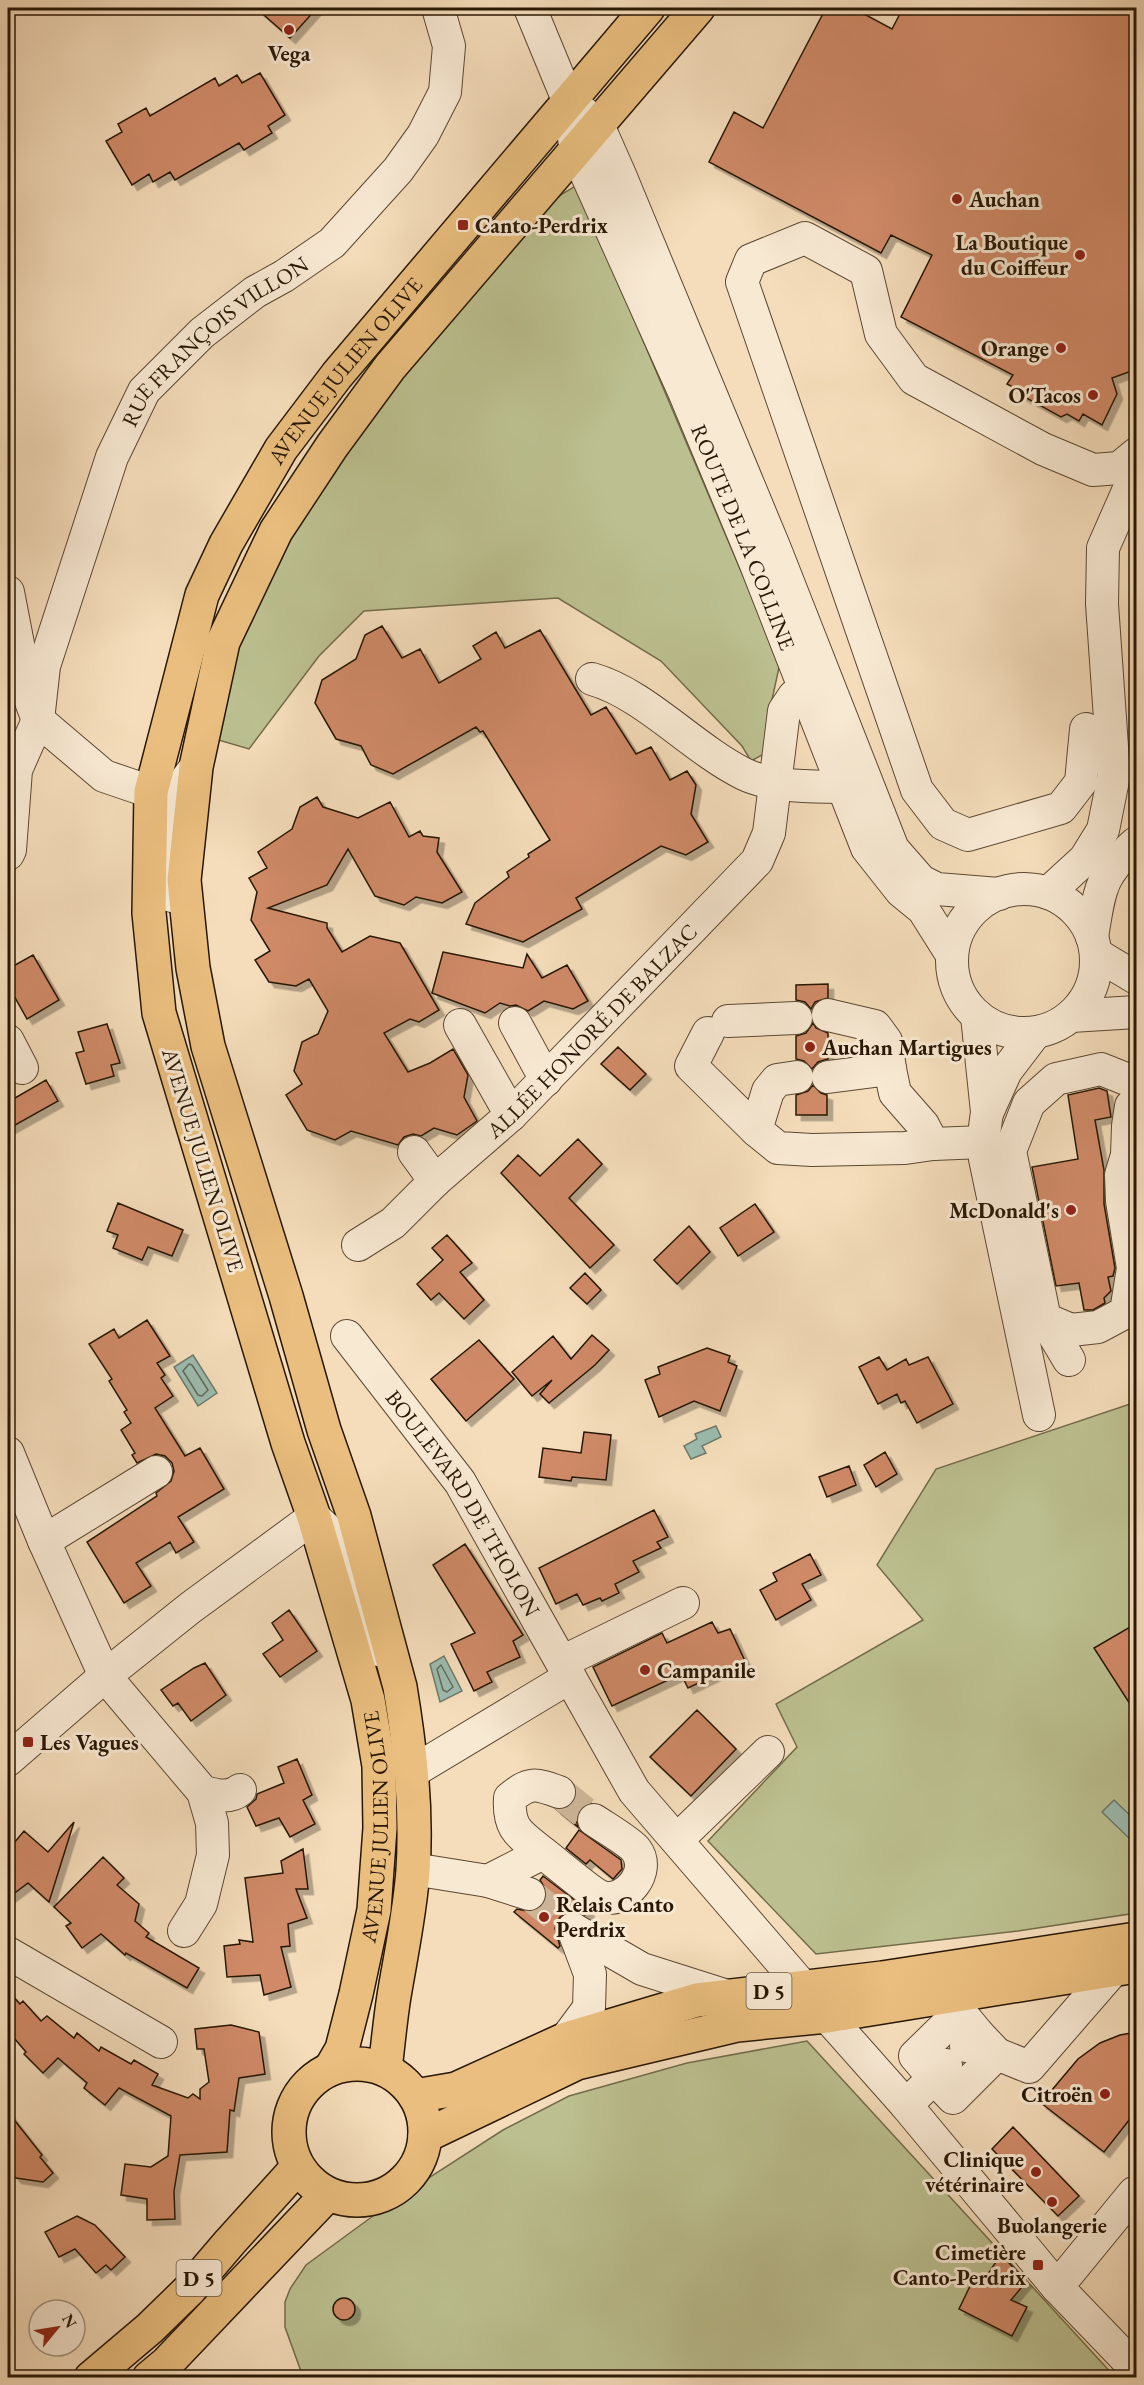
<svg xmlns="http://www.w3.org/2000/svg" width="1144" height="2385" font-family="'EB Garamond',serif">
<style>
.green{fill:#bcc090;stroke:#726c4a;stroke-width:1.5}
.water{fill:#9cbcaf;stroke:#6e7a6b;stroke-width:1.5}
.lines{fill:none;stroke-linecap:round;stroke-linejoin:round}
.shore{stroke:#626a5a;stroke-width:1.5}
.building{fill:#d08a68;stroke:#281705;stroke-width:1.5;filter:url(#shadow)}
.minor-tunnel{stroke:#ccb597;stroke-width:32;stroke-dasharray:32 16;stroke-linecap:butt}
.minor-casing{stroke:#5b4832;stroke-width:34}
.major-casing{stroke:#281705;stroke-width:36}
.minor{stroke:#f8e9d3;stroke-width:32}
.major{stroke:#eabe7e;stroke-width:33}
.poi-dot{fill:#8f2418;stroke:#f8e9d3;stroke-width:2}
.labels{text-anchor:middle;dominant-baseline:central;stroke-width:6;stroke-linejoin:round;paint-order:stroke}
.shield{fill:#f8e9d3;stroke:#665643;stroke-width:1.5}
.shield-label{font-size:21px;font-weight:bold;fill:#281705}
.poi-label{font-size:22px;font-weight:bold;fill:#281705;stroke:#f8e9d3;text-anchor:end}
.street-label{font-size:22px;fill:#281705;stroke:#f8e9d3}
</style>
<defs>
<filter id="shadow"><feDropShadow dx="5.5" dy="5.5" stdDeviation="0" flood-color="#0004"/></filter>
</defs>
<rect width="100%" height="100%" fill="#f5ddbb"/>
<filter id="stains"><feTurbulence type="fractalNoise" baseFrequency=".00333" numOctaves="4"/><feColorMatrix values="0 0 0 0 .2 0 0 0 0 .09 0 0 0 0 .02 0 0 0 .5 -.17"/></filter>
<radialGradient id="worn" r=".72"><stop offset=".6" stop-color="#630" stop-opacity="0"/><stop offset="1" stop-color="#630" stop-opacity=".3"/></radialGradient>
<path class="green" d="M577,185L780,663L766,727L764,754L751,761L742,746L661,661L558,598L364,611L319,656L249,749L215,739L232,647L283,535L397,372L552,200Z
M1136,1402V1913L1018,1931L816,1954L708,1841L797,1747L776,1704L923,1620L877,1565L936,1469Z
M807,2041L1115,2377H303L285,2327V2302L290,2289L306,2265L399,2197L503,2130L569,2096L687,2063Z"/>
<path class="water" d="M193,1355L217,1393L198,1406L174,1367Z
M716,1426L721,1437L702,1446L706,1453L691,1459L684,1446L697,1439L695,1434Z
M444,1656L462,1691L440,1702L430,1664Z
M1114,1800L1136,1821V1835L1131,1840L1102,1812Z"/>
<g class="lines">
<path class="shore" d="M189,1364L192,1365L208,1390L202,1396L198,1395L183,1371Z
M441,1665L453,1687L447,1692L443,1690L437,1669Z"/>
</g>
<path class="building" d="M256,8H317L290,38Z
M826,8H853L892,29L903,8H1137V369L1112,378L1117,394L1102,425L1083,414L1079,421L1067,414L1061,417L1019,394L1020,391L1007,384L1013,375L901,317L932,255L891,235L881,253L709,162L734,112L763,128Z
M260,73L285,115L268,126L272,133L244,150L239,143L175,180L170,172L153,182L149,174L132,185L106,141L122,132L118,124L146,108L150,116L215,78L219,86L237,75L242,83Z
M382,626L402,658L420,649L439,683L481,659L473,646L496,632L505,648L540,630L591,715L606,707L636,754L651,747L670,780L687,771L696,785L691,814L708,842L686,855L661,846L576,898L582,909L523,942L466,924L475,903L509,877L507,872L529,857L528,854L550,840L483,731L480,732L476,727L393,774L371,765L361,746L336,739L315,703L322,680L356,659L365,635Z
M317,797L323,807L358,818L390,802L409,837L420,831L423,836L439,838L437,852L462,892L442,903L416,897L404,905L375,896L348,849L327,885L268,908L327,923V928L342,952L370,936L400,943L439,1010L419,1022L410,1019L384,1033L408,1072L430,1063L453,1049L468,1075L464,1097L477,1121L457,1135L434,1128L421,1136L413,1134L404,1137L398,1145L351,1131L335,1140L307,1130L286,1095L302,1084L294,1071L302,1042L318,1034L328,1011L309,979L296,986L269,982L255,960L270,951L251,920L257,892L249,878L267,868L258,852L292,829L300,807Z
M443,952L523,968L527,954L542,978L567,965L588,1001L573,1009L544,1001L528,1011L516,1005L510,1006L500,1003L485,1013L432,993Z
M33,955L59,1000L27,1019L8,985V969Z
M828,984V998L815,1002L811,1009L805,1002L796,1000V985Z
M813,1023L816,1028L828,1033V1059L818,1062L812,1069L804,1061L796,1059V1036L806,1033Z
M107,1024L120,1063L111,1065L114,1076L86,1084L76,1053L84,1051L78,1032Z
M618,1047L646,1074L630,1090L601,1064Z
M46,1080L58,1101L8,1129V1102Z
M813,1085L821,1093L827,1095V1115H796V1095L808,1091Z
M1099,1088L1107,1091L1111,1117L1095,1120L1104,1170V1204L1115,1268L1113,1276L1108,1277L1111,1291L1104,1298L1105,1303L1093,1310H1084L1079,1283L1056,1286L1032,1167L1078,1159L1068,1095Z
M578,1139L602,1164L569,1198L614,1245L590,1268L501,1173L518,1155L540,1176Z
M118,1203L183,1230L172,1256L148,1247L142,1260L113,1248L118,1235L107,1231Z
M755,1204L774,1232L738,1256L720,1228Z
M689,1226L710,1252L677,1284L654,1260Z
M447,1235L472,1263L460,1272L484,1300L464,1319L439,1293L431,1300L417,1284L443,1260L432,1248Z
M585,1273L601,1290L587,1304L570,1288Z
M147,1320L170,1356L157,1363L165,1375L161,1378L173,1396L155,1408L185,1456L200,1448L224,1489L178,1517L194,1542L176,1553L170,1542L136,1563L151,1586L124,1603L87,1542L157,1496L156,1493L171,1481L174,1471L172,1463L165,1456L156,1454L137,1463L132,1455L135,1453L121,1430L131,1423L124,1412L127,1410L109,1381L112,1379L89,1344L114,1329L119,1338Z
M592,1335L609,1350L595,1365L549,1403L540,1394L552,1380L532,1396L512,1372L553,1336L571,1359Z
M479,1340L514,1379L466,1421L431,1379Z
M707,1348L730,1356L728,1362L737,1366L720,1411L694,1401L659,1417L645,1380L660,1374L658,1367Z
M879,1357L887,1370L906,1359L909,1365L928,1357L953,1404L917,1423L905,1401L901,1403L897,1394L878,1404L859,1367Z
M584,1432L611,1435L606,1480L572,1477L571,1481L539,1477L543,1448L581,1453Z
M885,1452L897,1474L876,1487L864,1465Z
M849,1466L856,1485L827,1497L819,1477Z
M654,1510L668,1537L657,1542L661,1548L633,1561L639,1572L615,1584L619,1593L602,1601L600,1598L583,1605L577,1594L556,1604L539,1568Z
M465,1544L523,1635L513,1641L520,1657L487,1672L492,1682L474,1691L451,1644L475,1633L433,1565Z
M810,1554L821,1575L802,1584L811,1600L776,1620L760,1590L777,1581L773,1573Z
M289,1610L317,1651L280,1677L263,1654L283,1640L272,1623Z
M712,1622L718,1633L730,1629L745,1661L688,1688L681,1674L612,1706L593,1667L662,1633L667,1643Z
M1137,1623V1715L1094,1648Z
M205,1663L226,1695L191,1721L178,1703L173,1706L161,1690L194,1668Z
M697,1710L736,1749L691,1796L650,1757Z
M297,1759L312,1795L303,1800L315,1824L290,1837L279,1818L256,1826L247,1807L256,1799L257,1794L284,1783L278,1767Z
M577,1791L591,1803L586,1804L579,1810L576,1818L578,1827L556,1809L563,1810L571,1805L576,1798Z
M74,1822L49,1902L28,1883L8,1898V1850L24,1831L48,1852Z
M579,1830L621,1860L622,1869L614,1878L613,1879L590,1860L586,1864L566,1848Z
M303,1849L308,1889H296L307,1918L288,1924L290,1946L281,1947L291,1987L264,1995L260,1975L227,1977L224,1946L240,1944L239,1940L253,1942L245,1878L283,1873L281,1861Z
M103,1857L124,1878L117,1885L139,1904L135,1921L149,1933L146,1937L199,1968L187,1988L126,1953L125,1955L101,1934L82,1948L66,1926L71,1923L54,1907Z
M543,1876L589,1911L585,1915L572,1911L560,1917L555,1928L560,1946L558,1948L514,1912L517,1909L532,1912L542,1907L546,1899V1890L540,1880Z
M8,1991L20,2004L23,2001L41,2021L47,2016L74,2038L77,2033L99,2051L101,2047L131,2064L134,2060L158,2074L152,2085L188,2098L193,2094L200,2099V2089L209,2082L204,2049H197L195,2029L231,2025L259,2032L265,2074L239,2078L234,2111L230,2110L227,2152L180,2155L174,2191L175,2219L147,2220V2199L121,2195L125,2164L151,2167L168,2156L171,2116L119,2088L105,2105L84,2088L87,2083L58,2058L43,2073L24,2054L26,2052L8,2031Z
M1137,2032V2110L1104,2152L1041,2103L1078,2059L1100,2043L1120,2035Z
M8,2112L42,2155L40,2157L53,2173L43,2182L16,2178L8,2168Z
M1013,2127L1079,2196L1058,2216L992,2149Z
M77,2216L95,2225L125,2257L111,2270L106,2265L96,2273L75,2249L59,2257L45,2232Z
M1001,2254L1026,2282L1011,2300L1027,2307L1012,2336L959,2309L973,2280L981,2285Z
M333 2309a11 11 0 1 1 22 0a11 11 0 1 1-22 0Z"/>
<g class="lines">
<path class="minor-tunnel" d="M559,1792L594,1820
M529,1894L573,1929"/>
<g class="minor-casing">
<g id="minor">
<path id="s1" d="M530,8L568,100L576,151L685,394L755,562L867,848L901,891L923,909L952,955"/>
<path d="M579,109L598,125L620,175L775,549L893,849L921,881L937,889L999,894"/>
<path d="M8,592L27,691L38,720L104,776L151,792L176,793L196,767"/>
<path d="M592,679C645,694 692,748 744,774C773,788 813,786 844,787"/>
<path d="M1111,743L1086,729L1081,782L1061,808L968,835L943,824L917,790L742,282L751,260L805,238L866,271L881,334L914,379L1043,449L1093,470L1119,468L1136,454"/>
<path d="M151,792L168,822L172,896"/>
<path id="s2" d="M8,854L10,850L16,770L38,720L44,666L112,457L144,391L202,333L255,292L284,276L332,243L398,170L423,135L445,92L449,46L438,8"/>
<circle cx="1024" cy="961" r="72"/>
<path d="M1048,893L1085,859L1103,830L1114,775L1102,604L1103,548L1136,473"/>
<path d="M1092,937C1100,890 1099,876 1136,843"/>
<path d="M1096,954L1136,978"/>
<path d="M828,1015L875,1026L886,1041L890,1069"/>
<path d="M977,1016L987,1112L983,1142L985,1159L1039,1415"/>
<path d="M1071,1016L1136,1012"/>
<path d="M728,1021L796,1018"/>
<path d="M515,1023L546,1080"/>
<path d="M460,1025L511,1115"/>
<path d="M708,1033L691,1066L756,1130"/>
<path d="M8,1041L22,1068"/>
<path d="M797,1077L777,1080L768,1091L756,1130L778,1148L812,1150L905,1148L933,1144L983,1142"/>
<path d="M828,1077L890,1069L895,1093L923,1125L933,1144"/>
<path d="M1136,1083L1101,1069L1056,1079L1029,1103L1010,1151L1045,1319L1071,1330L1098,1327L1126,1312L1133,1268L1122,1201L1121,1175L1127,1155L1128,1126L1131,1106H1136"/>
<path d="M988,1111L1006,1071L1035,1033"/>
<path d="M414,1152L435,1181"/>
<path id="s3" d="M358,1245L393,1223L435,1181L511,1115L757,861L769,833L784,711L794,696L805,690L820,701"/>
<path d="M1042,1315L1069,1360"/>
<path id="s4" d="M347,1336L460,1482L634,1791L803,1987"/>
<path d="M8,1453L44,1541L105,1676L203,1792L212,1823L213,1855L201,1904L184,1931"/>
<path d="M44,1541L156,1472"/>
<path d="M562,1662L683,1603"/>
<path d="M8,1760L105,1676L190,1608L314,1517L334,1536L379,1650"/>
<path d="M412,1772L570,1677"/>
<path d="M203,1792C216,1795 229,1799 240,1790"/>
<path d="M677,1840L768,1752"/>
<path d="M543,1853C520,1834 508,1830 510,1798C530,1782 534,1783 559,1792"/>
<path d="M413,1869L488,1881L529,1894"/>
<path d="M488,1881L543,1853C554,1861 592,1894 602,1897C626,1904 652,1871 636,1850C630,1842 604,1827 594,1820"/>
<path d="M573,1929L642,1969L727,1996"/>
<path d="M8,1953L161,2042"/>
<path d="M827,2016L906,2105L1057,2287L1136,2369"/>
<path d="M566,2039L589,2008L590,1974L573,1929"/>
<path d="M997,2054L1029,2067L1114,1969"/>
<path d="M946,2065L934,2078L915,2056L960,2012L978,2034"/>
<path d="M906,2105L934,2078L953,2098L997,2054L978,2034L966,2046"/>
<path d="M1057,2287L1134,2193H1136"/>
</g>
</g>
<g class="major-casing">
<g id="major">
<circle cx="357" cy="2132" r="68"/>
<path id="s5" d="M331,2068L342,2049L356,1994L374,1910L380,1828L379,1766L368,1700L314,1517L288,1443L159,1013L149,913L151,792L202,595L226,544L281,449L337,375L648,8"/>
<path d="M385,2069C388,2045 390,2021 394,1996C401,1954 410,1912 413,1870C417,1808 410,1748 400,1687L354,1516L324,1430L286,1296L208,1046L193,968L184,880L196,767L223,642L276,531L332,446L390,367L698,8"/>
<path d="M415,2096L456,2089L566,2039L697,2000L882,1978L1136,1939"/>
<path d="M425,2136L577,2063L737,2025L827,2016L1136,1966"/>
<path d="M91,2378L150,2328L189,2290L230,2242L297,2168"/>
<path d="M149,2378L167,2363L327,2195"/>
</g>
</g>
<use href="#minor" class="minor"/>
<use href="#major" class="major"/>
</g>
<g class="poi-dot">
<circle cx="289" cy="30" r="6"/>
<circle cx="957" cy="199" r="6"/>
<rect x="457" y="219" width="12" height="12" rx="3"/>
<circle cx="1080" cy="255" r="6"/>
<circle cx="1061" cy="348" r="6"/>
<circle cx="1093" cy="395" r="6"/>
<circle cx="810" cy="1047" r="6"/>
<circle cx="1071" cy="1210" r="6"/>
<circle cx="645" cy="1670" r="6"/>
<rect x="22" y="1736" width="12" height="12" rx="3"/>
<circle cx="544" cy="1917" r="6"/>
<circle cx="1105" cy="2094" r="6"/>
<circle cx="1036" cy="2172" r="6"/>
<circle cx="1052" cy="2202" r="6"/>
<rect x="1032" y="2259" width="12" height="12" rx="3"/>
</g>
<g class="labels">
<g class="shield">
<rect x="746.5" y="1973" width="45" height="36" rx="4.5"/>
<rect x="176.5" y="2260" width="45" height="36" rx="4.5"/>
</g>
<g class="shield-label">
<text x="769" y="1991">D 5</text>
<text x="199" y="2278">D 5</text>
</g>
<g class="poi-label">
<text x="289" y="53" text-anchor="middle">Vega</text>
<text x="969" y="199" text-anchor="start">Auchan</text>
<text x="475" y="225" text-anchor="start">Canto-Perdrix</text>
<text x="1068" y="242">La Boutique<tspan x="1068" dy="25">du Coiffeur</tspan></text>
<text x="1049" y="348">Orange</text>
<text x="1081" y="395">O'Tacos</text>
<text x="822" y="1047" text-anchor="start">Auchan Martigues</text>
<text x="1059" y="1210">McDonald's</text>
<text x="657" y="1670" text-anchor="start">Campanile</text>
<text x="40" y="1742" text-anchor="start">Les Vagues</text>
<text x="556" y="1904" text-anchor="start">Relais Canto<tspan x="556" dy="25">Perdrix</tspan></text>
<text x="1093" y="2094">Citroën</text>
<text x="1024" y="2159">Clinique<tspan x="1024" dy="25">vétérinaire</tspan></text>
<text x="1052" y="2225" text-anchor="middle">Buolangerie</text>
<text x="1026" y="2252">Cimetière<tspan x="1026" dy="25">Canto-Perdrix</tspan></text>
</g>
<g class="street-label">
<text stroke="none"><textPath href="#s2" startOffset="572">RUE FRANÇOIS VILLON</textPath></text>
<text stroke="none"><textPath href="#s5" startOffset="1786">AVENUE JULIEN OLIVE</textPath></text>
<text stroke="none"><textPath href="#s1" startOffset="572">ROUTE DE LA COLLINE</textPath></text>
<text stroke="none"><textPath href="#s3" startOffset="318">ALLÉE HONORÉ DE BALZAC</textPath></text>
<text transform="translate(203 1160) rotate(73)">AVENUE JULIEN OLIVE</text>
<text stroke="none"><textPath href="#s4" startOffset="204">BOULEVARD DE THOLON</textPath></text>
<text stroke="none"><textPath href="#s5" startOffset="248">AVENUE JULIEN OLIVE</textPath></text>
</g>
</g>
<rect width="1144" height="2385" fill="none" stroke="#f5ddbb" stroke-width="30"/>
<rect x="9" y="9" width="1126" height="2367" fill="none" stroke="#281705" stroke-width="3"/>
<rect x="15" y="15" width="1114" height="2355" fill="none" stroke="#281705" stroke-width="1.5"/>
<g transform="translate(57 2328) rotate(60)"><circle r="28" fill="#f8e9d3" stroke="#a59581" stroke-width="1.5"/>
<path d="M0-4.5L10 22L0 15L-10 22Z" fill="#8f2418"/>
<text y="-9" font-size="16" font-weight="bold" text-anchor="middle" fill="#281705">N</text>
</g>
<rect width="100%" height="100%" filter="url(#stains)"/>
<rect width="100%" height="100%" fill="url(#worn)"/>
</svg>
